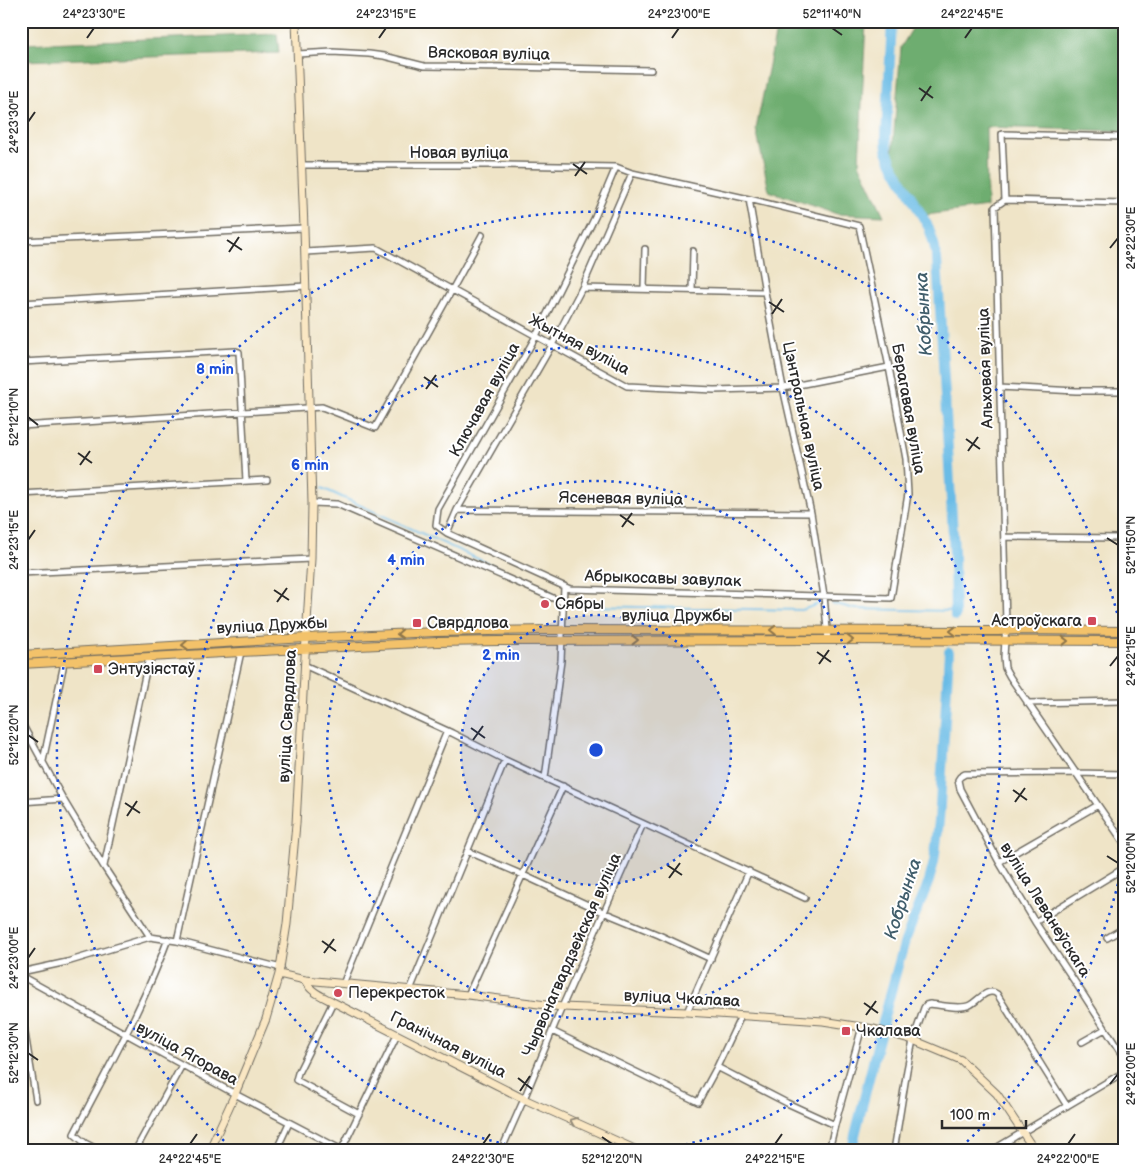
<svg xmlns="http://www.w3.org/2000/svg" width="1145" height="1172" font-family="'Balsamiq Sans',sans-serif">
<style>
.forest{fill:#6ead6f;stroke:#4c6c4d}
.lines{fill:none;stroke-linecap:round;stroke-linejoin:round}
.stream{stroke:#6bbce6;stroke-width:2}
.river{stroke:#6bbce6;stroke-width:10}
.street-casing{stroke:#706c62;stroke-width:8}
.secondary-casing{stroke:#706c62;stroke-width:9}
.primary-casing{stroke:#706c62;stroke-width:10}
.street{stroke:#fff;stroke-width:5}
.secondary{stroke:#fae7c3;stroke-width:7}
.primary{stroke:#f3c26a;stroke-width:8}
.oneway{stroke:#8f764a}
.oneway2{stroke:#928977}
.ticks{fill:none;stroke:#2b2b2b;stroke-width:2}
.ring{fill:none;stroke:#1d4ed8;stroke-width:2.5;stroke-dasharray:2.5 5}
.poi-dot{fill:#d1495b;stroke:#fff;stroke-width:2}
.labels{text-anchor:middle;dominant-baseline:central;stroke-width:4;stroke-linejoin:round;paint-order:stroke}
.street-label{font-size:16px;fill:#2b2b2b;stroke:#fff}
.poi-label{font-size:16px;fill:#2b2b2b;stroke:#fff;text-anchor:start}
.water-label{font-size:18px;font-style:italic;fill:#415e6c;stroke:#fff}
.centre{fill:#1d4ed8;stroke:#fff;stroke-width:2.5}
.ring-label{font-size:15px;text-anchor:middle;font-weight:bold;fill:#1d4ed8;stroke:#fff;stroke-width:4;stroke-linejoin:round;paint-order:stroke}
.neatline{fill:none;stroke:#2b2b2b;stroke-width:2}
.ticks-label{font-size:12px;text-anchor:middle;fill:#2b2b2b}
</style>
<rect width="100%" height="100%" fill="#fff"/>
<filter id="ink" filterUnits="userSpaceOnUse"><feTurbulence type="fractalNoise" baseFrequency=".02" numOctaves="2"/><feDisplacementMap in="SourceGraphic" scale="10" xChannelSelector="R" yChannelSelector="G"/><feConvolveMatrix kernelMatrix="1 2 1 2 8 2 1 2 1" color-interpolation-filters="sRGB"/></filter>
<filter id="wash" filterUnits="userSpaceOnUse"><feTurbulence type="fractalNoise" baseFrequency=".0096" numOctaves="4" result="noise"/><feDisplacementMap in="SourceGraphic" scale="20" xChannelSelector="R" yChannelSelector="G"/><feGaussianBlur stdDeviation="1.12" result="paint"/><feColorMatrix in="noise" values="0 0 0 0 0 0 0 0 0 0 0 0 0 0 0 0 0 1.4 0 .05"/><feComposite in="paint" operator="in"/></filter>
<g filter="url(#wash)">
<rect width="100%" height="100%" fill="#efe4c7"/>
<path class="forest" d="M778,21H866L859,163L884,216L837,214L769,191L756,129Z
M917,21H1124V131L986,127L987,207L926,215L892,156L901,47Z
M277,34L279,53L21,61V44Z"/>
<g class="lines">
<path class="stream" d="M322,488L553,593
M566,600L582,606L802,610L818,604
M832,604L840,605L855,609L955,611"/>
<path class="river" d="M892,21L886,137L887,151L892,163L929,228L934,244L937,259L954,552L955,616
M852,1151L855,1135L887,1006L899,962L905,941L929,881L934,862L939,821L949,652"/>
</g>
</g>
<g filter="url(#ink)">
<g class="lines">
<g class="street-casing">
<path id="street" d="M297,54L332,52L369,54L384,56L424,66L508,67L651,70
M302,165H499L616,167L632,173L749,199L859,226L889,367L906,459L908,494L891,598L570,589L447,533L436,525L438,509L536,336L595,217L616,167
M749,199L765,292L783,388L811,513L824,596L828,640
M1005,200L995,207L1006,623L1004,657L1005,668L1010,677L1124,843
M1005,200L1002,134L1124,137
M1005,200L1124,203
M21,241L304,228
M305,252L376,248L627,386L714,390L783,388L889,367
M582,288L765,292
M644,289L645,249
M692,290L693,251
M21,303L306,286
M21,362L236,351L239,352L246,481
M999,387L1076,391H1124
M21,426L322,407L375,428L452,290L482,235
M21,494L267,480
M312,503L337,504L562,602
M457,510L552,345L582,288L632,173
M447,533L457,510L811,513
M1004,537L1124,538
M21,573L311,559
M304,665L452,733L505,760L805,898
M1027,703L1124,701
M21,722L63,799L104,867L150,937
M43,761L63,668V663
M1124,774L1075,773L965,774L960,777L958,780L960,789L999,862L1035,922L1083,994L1124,1058
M545,778L561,661L564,586
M21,802L63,799
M467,851L523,875L603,912L659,935L711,959
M999,862L1098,805
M104,866L149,657
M1035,922L1124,868
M1107,938L1124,928
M177,941L241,652
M21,972L67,962L150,937L177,941L281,968
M21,976L235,1094L344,1151
M343,984L447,731
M410,990L505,760
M468,995L563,786
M333,1002L298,1073L296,1080L359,1114
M21,1009L36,1100
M687,1012L749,871
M552,1031L698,1102L717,1067L787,1103L835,1125
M1082,1042L1105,1029
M717,1067L741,1016
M830,1146L835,1125L862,1027
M101,1151L85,1143L74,1134C107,1070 143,1007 168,939
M135,1151L182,1065
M276,1151L289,1123
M341,1151L397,1035
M501,1151L524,1099L562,1007L643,824
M894,1151L907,1070L913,1040L924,1008L926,1005L930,1004C941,1005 960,1010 970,1005C978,1001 987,987 997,994L1067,1106
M991,1151L1124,1072"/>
</g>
<g class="secondary-casing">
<path id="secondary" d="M279,974L305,980L468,995L562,1007L687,1012L823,1021L874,1029L913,1040L961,1060L997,1094L1035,1151
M305,980C310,992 322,996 333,1002L524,1099L639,1151
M209,1151L235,1094L266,1019L279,974L287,924L296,824L306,638L311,559L312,503L304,228L296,21"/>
</g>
<g class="primary-casing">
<path id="primary" d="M21,655L306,638L436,632L550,630L998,631L1018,630L1124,631
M21,664L241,652L437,642L499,641L828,640L1124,641"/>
</g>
<use href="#street" class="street"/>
<use href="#secondary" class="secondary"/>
<use href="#primary" class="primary"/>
</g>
<defs><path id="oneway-chevron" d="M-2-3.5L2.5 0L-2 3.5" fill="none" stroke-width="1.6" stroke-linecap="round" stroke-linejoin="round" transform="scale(1.25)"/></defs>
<g class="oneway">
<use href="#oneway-chevron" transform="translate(773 630) rotate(180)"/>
<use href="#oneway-chevron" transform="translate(953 631) rotate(-180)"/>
<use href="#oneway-chevron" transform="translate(400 634) rotate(177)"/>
<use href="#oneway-chevron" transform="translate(635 640)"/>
<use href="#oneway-chevron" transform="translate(850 640)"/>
<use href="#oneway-chevron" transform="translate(1065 641)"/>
<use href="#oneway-chevron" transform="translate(185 645) rotate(177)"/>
</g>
<use class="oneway2" href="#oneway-chevron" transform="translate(573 1121) rotate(-156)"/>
</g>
<path class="ticks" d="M832,28L842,35M87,38L94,28M379,38L386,28M672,38L679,28M965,38L972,28M919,88L933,98M921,101L931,86M28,122L35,112M573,164L587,174M575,176L585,162M227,240L242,250M1110,248L1118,238M229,252L239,237M769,302L784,312M772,314L782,299M424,377L438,387M426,389L436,375M28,417L38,425M966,439L980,449M968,451L978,437M78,453L92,463M80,465L90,451M620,515L634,525M622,527L632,513M1107,538L1118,545M28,540L35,530M274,590L289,600M277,602L287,588M817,652L831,662M819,664L829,650M1110,666L1118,656M471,728L485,738M28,735L38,742M473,740L483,726M1013,790L1027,800M1015,802L1025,788M125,803L140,813M127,816L137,801M1107,856L1118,863M667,865L682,875M669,878L680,863M322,941L336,951M324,953L334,939M28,958L35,948M864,1003L878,1013M866,1015L876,1001M28,1053L38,1060M518,1078L532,1089M1110,1084L1118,1074M520,1091L530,1076M602,1137L612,1144M190,1144L197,1134M483,1144L490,1134M775,1144L782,1134M1068,1144L1075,1134"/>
<circle cx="596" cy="750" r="135" fill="#1d4ed8" fill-opacity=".12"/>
<g class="ring">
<circle cx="596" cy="750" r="135"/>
<circle cx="596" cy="750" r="269"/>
<path d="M543 1151A404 404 0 1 1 649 1151"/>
<path d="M1123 862A539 539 0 0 1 957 1151M235 1151A539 539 0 1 1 1123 638"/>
</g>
<g class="poi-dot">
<circle cx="545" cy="604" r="5"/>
<rect x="1087" y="616" width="10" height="10" rx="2.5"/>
<rect x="412" y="618" width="10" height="10" rx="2.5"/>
<rect x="93" y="664" width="10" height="10" rx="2.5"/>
<circle cx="338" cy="993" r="5"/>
<rect x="841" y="1026" width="10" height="10" rx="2.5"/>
</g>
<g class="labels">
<g class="street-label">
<text transform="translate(489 54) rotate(1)">Вясковая вуліца</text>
<text x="459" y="153">Новая вуліца</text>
<text transform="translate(579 345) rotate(28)">Жытняя вуліца</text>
<text transform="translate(986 368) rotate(-92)">Альховая вуліца</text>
<text transform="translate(485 400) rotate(-61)">Ключавая вуліца</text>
<text transform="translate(908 409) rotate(80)">Берагавая вуліца</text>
<text transform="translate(803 416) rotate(78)">Цэнтральная вуліца</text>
<text transform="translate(621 499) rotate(1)">Ясеневая вуліца</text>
<text transform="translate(663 579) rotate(2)">Абрыкосавы завулак</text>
<text x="677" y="616">вуліца Дружбы</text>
<text transform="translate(272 626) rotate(-3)">вуліца Дружбы</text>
<text transform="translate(288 716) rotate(-87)">вуліца Свярдлова</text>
<text transform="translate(1045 910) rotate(58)">вуліца Леванеўскага</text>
<text transform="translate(572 955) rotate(-66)">Чырвонагвардзейская вуліца</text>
<text transform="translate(682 999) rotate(3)">вуліца Чкалава</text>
<text transform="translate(448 1045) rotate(27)">Гранічная вуліца</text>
<text transform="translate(187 1054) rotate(29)">вуліца Ягорава</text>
</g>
<g class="poi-label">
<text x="555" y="604">Сябры</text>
<text x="1082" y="621" text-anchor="end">Астроўскага</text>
<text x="427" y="623">Свярдлова</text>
<text x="108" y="669">Энтузіястаў</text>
<text x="348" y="993">Перекресток</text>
<text x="856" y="1031">Чкалава</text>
</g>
<g class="water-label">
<text transform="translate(924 314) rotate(-93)">Кобрынка</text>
<text transform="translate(903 899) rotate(-72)">Кобрынка</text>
</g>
</g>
<circle cx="596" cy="750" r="8" class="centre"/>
<g class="ring-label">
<text x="215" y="374">8 min</text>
<text x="310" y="470">6 min</text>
<text x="406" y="565">4 min</text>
<text x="501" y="660">2 min</text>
</g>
<rect width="1145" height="1172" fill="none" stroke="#fff" stroke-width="55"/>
<path d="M942 1120v8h84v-8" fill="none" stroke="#2b2b2b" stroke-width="2.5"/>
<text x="950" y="1120" font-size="15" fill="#2b2b2b" stroke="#ffffff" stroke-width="4" paint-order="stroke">100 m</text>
<rect x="28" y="28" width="1090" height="1116" class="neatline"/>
<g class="ticks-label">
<text x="94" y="18">24°23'30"E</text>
<text x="386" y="18">24°23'15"E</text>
<text x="679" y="18">24°23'00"E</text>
<text x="832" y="18">52°11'40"N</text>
<text x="972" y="18">24°22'45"E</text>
<text transform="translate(14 122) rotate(-90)" y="4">24°23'30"E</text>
<text transform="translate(1131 238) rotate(-90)" y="4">24°22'30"E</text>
<text transform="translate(14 417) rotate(-90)" y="4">52°12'10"N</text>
<text transform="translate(14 540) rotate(-90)" y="4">24°23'15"E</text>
<text transform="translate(1131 545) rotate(-90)" y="4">52°11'50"N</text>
<text transform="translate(1131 656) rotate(-90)" y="4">24°22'15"E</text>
<text transform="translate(14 735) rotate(-90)" y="4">52°12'20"N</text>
<text transform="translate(1131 863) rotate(-90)" y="4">52°12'00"N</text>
<text transform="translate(14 958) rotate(-90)" y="4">24°23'00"E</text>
<text transform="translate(14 1053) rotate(-90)" y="4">52°12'30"N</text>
<text transform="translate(1131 1074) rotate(-90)" y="4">24°22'00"E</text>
<text x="190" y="1163">24°22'45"E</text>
<text x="483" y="1163">24°22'30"E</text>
<text x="612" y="1163">52°12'20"N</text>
<text x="775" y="1163">24°22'15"E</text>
<text x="1068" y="1163">24°22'00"E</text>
</g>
</svg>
